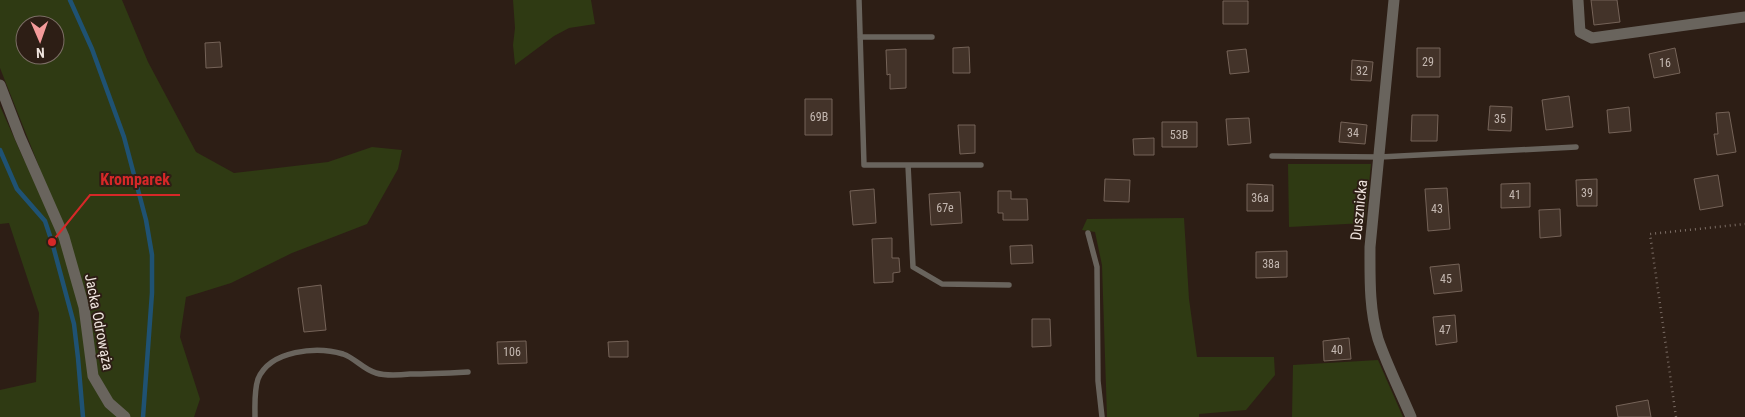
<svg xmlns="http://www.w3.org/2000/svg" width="1745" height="417" font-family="'Roboto Condensed',sans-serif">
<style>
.green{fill:#2f3a13;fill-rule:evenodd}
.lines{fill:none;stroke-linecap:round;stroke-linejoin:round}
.stream{stroke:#1f5273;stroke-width:4.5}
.building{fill:#433329;stroke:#756358}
.path{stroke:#7b6d65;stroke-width:2.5;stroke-dasharray:1 4;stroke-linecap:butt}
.lane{stroke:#69645d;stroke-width:5.5}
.street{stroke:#69645d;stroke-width:11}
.labels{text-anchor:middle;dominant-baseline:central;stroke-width:4;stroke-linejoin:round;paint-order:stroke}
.number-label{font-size:12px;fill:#c4b8b1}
.street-label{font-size:15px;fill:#efe4de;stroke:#2d1e15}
.leader{fill:none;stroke:#d62828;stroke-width:2}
.callout-dot{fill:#d62828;stroke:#2d1e15;stroke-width:2}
.callout-label{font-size:16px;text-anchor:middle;font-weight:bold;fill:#d62828;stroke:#2d1e15;stroke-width:4;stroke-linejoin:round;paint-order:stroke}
</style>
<rect width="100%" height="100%" fill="#2d1e15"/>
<path class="green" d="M0,0H122L148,62L196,152L234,173L328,162L372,147L402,150L398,169L367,224L292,253L231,283L186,297L180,337L200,399L194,417H0V390L36,382L39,313L9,223L0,224V106L24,160L40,169L0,68ZM25,25H55V55H25Z
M513,0H591L595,24L569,28L554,36L515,65L513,45L515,28Z
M1288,164H1371L1365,223L1289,227Z
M1184,218L1189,299L1197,357H1274L1275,375L1246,410L1199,414V417H1107L1102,265L1095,232L1082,230L1087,219Z
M1378,360L1403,417H1292L1293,365Z"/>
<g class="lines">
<path class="stream" d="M70,0L92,49L124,137L146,220L152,255V293L143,417
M0,150L17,189L45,221L52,242L74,324L78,358L83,417"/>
</g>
<path class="building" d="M1591,0H1617L1620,22L1594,25Z
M1223,1H1248V24H1223Z
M220,42L222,67L206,68L205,43Z
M969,47L970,73H953V48Z
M1417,48H1440V77H1417Z
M1675,48L1680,73L1654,78L1649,54Z
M906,49V88L890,89V74L887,75L886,50Z
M1246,49L1249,72L1230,74L1227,51Z
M1352,60L1373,62L1371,81L1351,80Z
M1569,96L1573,127L1546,130L1542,100Z
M805,99H832V135H805Z
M1490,106L1512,107L1511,131L1488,130Z
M1629,107L1631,131L1609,133L1607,110Z
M1729,112L1736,152L1717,155L1714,134H1718L1716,113Z
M1412,115H1438L1437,141H1411Z
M1249,118L1251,143L1228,145L1226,119Z
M1162,122H1197V147H1162Z
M1341,122L1367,125L1365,144L1339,142Z
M958,125H975V153L960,154Z
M1154,138V155H1134L1133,139Z
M1718,175L1723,206L1700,210L1694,179Z
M1105,179L1130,180L1129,202L1104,201Z
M1597,179V206H1577L1576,180Z
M1530,183V207L1501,208V184Z
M1247,184L1273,185V211H1247Z
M1447,188L1450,229L1428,231L1425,189Z
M874,189L876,223L853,225L850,191Z
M998,191H1011V199H1027L1028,220H1003V213H998Z
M960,192L962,223L931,225L929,194Z
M1560,209L1561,236L1540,238L1539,210Z
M892,238V258H899L900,272L893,273V282L874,283L872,239Z
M1032,245L1033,263L1011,264L1010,246Z
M1287,251V277L1256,278V252Z
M1459,264L1462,291L1434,294L1430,267Z
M321,285L326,330L304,332L298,288Z
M1455,315L1457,342L1436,345L1433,317Z
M1032,319H1050L1051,346L1032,347Z
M1349,338L1351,359L1324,361L1323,341Z
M526,341L527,363L498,364L497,342Z
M628,341V357H609L608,342Z
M1648,400L1651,417H1618L1616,406Z"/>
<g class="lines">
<path class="path" d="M1676,417L1650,234L1745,224"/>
<path class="lane" d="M859,0L864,165H981
M860,37H932
M1272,156L1380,157L1576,147
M908,165L913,267L942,284L1009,285
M1088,233L1097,267L1098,381L1102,417
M255,417C255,405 254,391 258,379C270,350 317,346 343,354C355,358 364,370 376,373C386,376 400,375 410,374C430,374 449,373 468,372"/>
<path class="street" d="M1394,0L1370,247C1370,277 1369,309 1378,339C1387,365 1400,391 1411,417
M1578,0L1580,32L1592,38L1745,17
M0,85L20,137L64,237L84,307L93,376L109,403L125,417"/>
</g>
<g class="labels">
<g class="number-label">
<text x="1428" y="62">29</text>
<text x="1665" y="63">16</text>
<text x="1362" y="71">32</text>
<text x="819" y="117">69B</text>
<text x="1500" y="119">35</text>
<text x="1353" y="133">34</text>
<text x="1179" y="135">53B</text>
<text x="1587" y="193">39</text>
<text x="1515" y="195">41</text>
<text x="1260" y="198">36a</text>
<text x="945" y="208">67e</text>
<text x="1437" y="209">43</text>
<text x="1271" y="264">38a</text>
<text x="1446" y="279">45</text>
<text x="1445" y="330">47</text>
<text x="1337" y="350">40</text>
<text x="512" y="352">106</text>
</g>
<g class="street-label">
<text transform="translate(1359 210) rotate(-84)">Dusznicka</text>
<text transform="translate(99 322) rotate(79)">Jacka Odrowąża</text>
</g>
</g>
<path class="leader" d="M52 242L90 195H180"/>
<circle class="callout-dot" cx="52" cy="242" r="5"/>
<g class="callout-label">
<text x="135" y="185">Kromparek</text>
</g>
<g transform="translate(40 40) rotate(178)"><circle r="24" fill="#2d1e15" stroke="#7b6d65"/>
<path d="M0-4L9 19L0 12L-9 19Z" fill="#f59b9b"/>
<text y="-8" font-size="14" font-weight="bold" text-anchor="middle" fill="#efe4de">N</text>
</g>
</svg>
